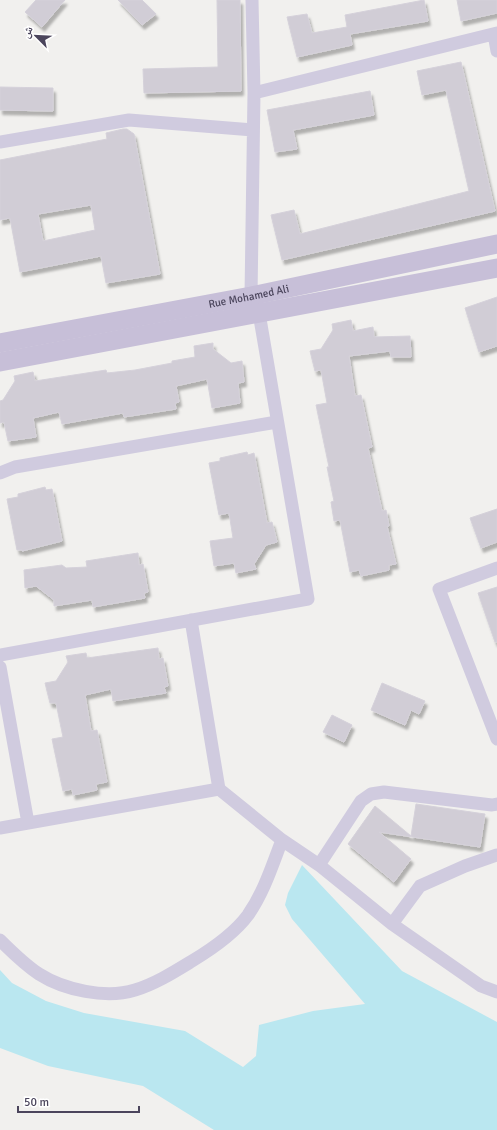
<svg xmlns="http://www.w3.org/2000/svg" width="497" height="1130" font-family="Signika,'Noto Naskh Arabic',sans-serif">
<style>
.green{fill:#bae7f0}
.building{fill:#d1cdd6;stroke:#d5d1da;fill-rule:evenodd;filter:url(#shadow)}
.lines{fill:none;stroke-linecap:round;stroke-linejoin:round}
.street{stroke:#d0cbdf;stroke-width:13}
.secondary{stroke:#c7bfd8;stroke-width:19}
.labels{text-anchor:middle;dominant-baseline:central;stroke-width:3.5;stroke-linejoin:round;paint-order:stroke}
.street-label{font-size:11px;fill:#4b455c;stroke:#fff}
</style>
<defs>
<filter id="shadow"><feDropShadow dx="2.5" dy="4.5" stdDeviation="1" flood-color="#0004"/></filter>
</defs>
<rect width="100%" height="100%" fill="#f1f0ee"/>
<path class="green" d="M302,865L402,971L497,1022V1130H214L143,1086L48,1066L0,1048V970L12,983L46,1001L84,1013L185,1031L243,1067L256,1056L259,1025L313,1011L365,1004L292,919L285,905L288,893Z"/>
<path class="building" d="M36,0H65L42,27L25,12Z
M118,0H142L156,14L142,25Z
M217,0H240L241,91L144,93L143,69L218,67Z
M424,0L428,21L350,34L352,45L297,57L287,17L307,14L312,33L347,27L345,15Z
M457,0H497V13L461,21Z
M461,62L495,211L282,260L271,215L294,210L300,234L469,191L446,90L422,95L417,71Z
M0,87L53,88V111L0,110Z
M370,91L374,115L293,130L297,149L275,152L267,110Z
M123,129H127L134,134L160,274L106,283L101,256L20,272L10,218L0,220V160L107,139L106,133ZM91,205L95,230L43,241L38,214Z
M497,297V346L479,352L465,308Z
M351,320L353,331L373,327L374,337L410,336L411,357H391L390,351L349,356L355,396L361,395L365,414L372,447L368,448L382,511L386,510L389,526H387L396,564L389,565V570L361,576L359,570L350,572L340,520L334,521L331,502L334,501L327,467H329L316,405L327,403L321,370L315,371L310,351L321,349L333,330L332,324Z
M213,343V349L231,363L242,361L244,382L238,383L240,403L212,408L207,379L176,386L179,402L175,403L176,409L124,417L123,413L62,424L59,412L33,418L36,437L8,441L4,422L0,423V401L3,400L15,381L14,376L33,372L35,381L106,370L107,373L135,370L172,363V361L195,357L194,346Z
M247,452L248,455L254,453L267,523L272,522L277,542L266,545L254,564L256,569L236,573L234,563L214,566L210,541L233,538L229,513L219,515L209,463L220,461V458Z
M45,487L46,490L52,489L62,541L22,551V550H17L7,499L18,497V494Z
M497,509V542L481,548L470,518Z
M138,553L139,565L143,564L148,592L144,593L145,598L93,607L92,600L54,606V600L36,586L25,588L24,570L62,565L66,568L87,567L86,561Z
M497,587V642H495L478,593Z
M158,648L159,659L163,658L168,686L164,687L166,693L113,701L111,689L85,695L91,731L97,730L107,782L96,784L97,790L73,795L72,789L63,791L52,739L63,737L56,703H50L45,683L56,681L68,662L66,656L86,653L87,658Z
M382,683L425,701L419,714L411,710L405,725L371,710Z
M332,715L352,725L344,742L323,732Z
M416,804L485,814L480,847L379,832L411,859L394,882L348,844L375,806L411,836Z"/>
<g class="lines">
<path class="street" d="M494,34L497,51
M254,93L497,33
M0,142L129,120L253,130
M0,473L15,467L277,422
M497,568L439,589L497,739
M0,655L308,599L259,313L251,296L254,93L252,0
M0,667L28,823
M219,789L282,840L319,865L392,924L481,986L497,992
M0,828L219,789L191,620
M319,865L361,801L371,794L384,792L492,805L497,804
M392,924L420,886L465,866L497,855
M0,940C12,952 24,964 39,974C64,990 106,999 135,990C155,984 174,972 192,961C212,949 234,934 248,915C264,892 272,866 282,840"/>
<g class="secondary">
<path id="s1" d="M0,343L251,296L497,244"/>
<path d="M0,362L497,268"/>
</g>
</g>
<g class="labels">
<g class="street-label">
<text stroke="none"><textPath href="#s1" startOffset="253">Rue Mohamed Ali</textPath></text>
</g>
</g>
<g transform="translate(36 36) rotate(294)" stroke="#ffffff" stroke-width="3" paint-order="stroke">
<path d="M0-3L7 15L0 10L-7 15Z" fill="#4b455c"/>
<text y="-6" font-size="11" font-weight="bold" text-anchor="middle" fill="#4b455c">ش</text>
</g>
<path d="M18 1106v6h121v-6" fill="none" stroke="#4b455c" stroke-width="2"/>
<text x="24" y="1106" font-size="12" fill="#4b455c" stroke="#ffffff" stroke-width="3" paint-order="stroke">50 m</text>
</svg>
